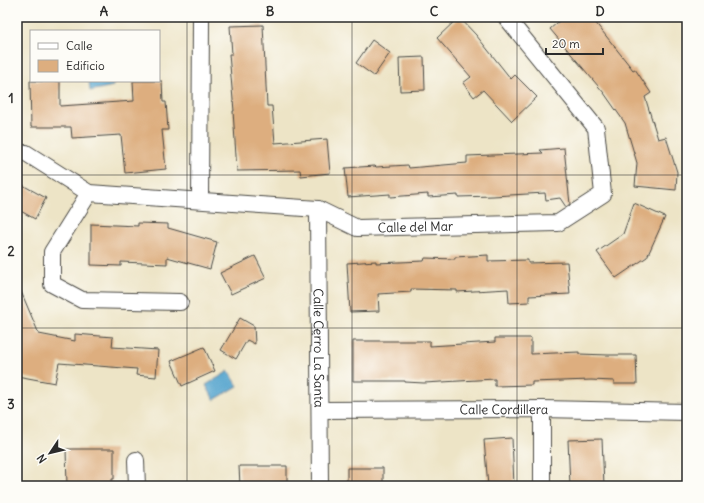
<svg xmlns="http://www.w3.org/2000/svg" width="704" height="503" font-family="Delius,sans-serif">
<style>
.water{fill:#55a4ce;stroke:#40687c}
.building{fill:#ddae7f}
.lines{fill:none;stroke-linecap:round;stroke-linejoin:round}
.minor-casing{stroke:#484742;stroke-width:18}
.minor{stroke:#fff;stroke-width:16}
.grid{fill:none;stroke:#2b2b2b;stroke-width:1;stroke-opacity:0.55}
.labels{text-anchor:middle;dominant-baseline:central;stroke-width:4;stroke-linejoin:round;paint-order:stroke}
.street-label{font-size:13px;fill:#2b2b2b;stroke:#fdfcf7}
.neatline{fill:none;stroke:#2b2b2b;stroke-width:1.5}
.grid-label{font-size:13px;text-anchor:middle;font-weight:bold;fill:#2b2b2b}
</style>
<rect width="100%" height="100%" fill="#fdfcf7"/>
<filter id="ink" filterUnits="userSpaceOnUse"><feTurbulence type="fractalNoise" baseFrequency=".025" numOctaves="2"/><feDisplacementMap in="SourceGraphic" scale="8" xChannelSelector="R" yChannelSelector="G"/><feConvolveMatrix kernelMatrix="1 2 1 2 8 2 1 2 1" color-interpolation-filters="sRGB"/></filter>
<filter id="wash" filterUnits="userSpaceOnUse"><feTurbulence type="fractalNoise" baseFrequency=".012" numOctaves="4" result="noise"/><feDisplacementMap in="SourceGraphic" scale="16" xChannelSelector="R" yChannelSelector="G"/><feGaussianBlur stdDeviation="0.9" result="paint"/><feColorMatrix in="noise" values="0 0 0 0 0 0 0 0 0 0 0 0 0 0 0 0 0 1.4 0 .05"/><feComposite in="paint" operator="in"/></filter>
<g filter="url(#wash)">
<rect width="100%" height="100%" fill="#ede4c6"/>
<path class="water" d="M89,81H113V86L90,91Z
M229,371L238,386L214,400L206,385Z"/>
<g id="blocks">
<path class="building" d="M459,17L476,35L511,79L515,75L537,97L512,121L483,90L474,97L463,83L471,77L437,38Z
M564,17H591L633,70L635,69L651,93L645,97L658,139L666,137L677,172L676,190L635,186L637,163L625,123L604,93L550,29Z
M263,25L267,106H272L275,143L327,139L330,173L301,176L300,170L237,171L233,111H234L229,54H232L230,26Z
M372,40L390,53L374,76L356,63Z
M424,57L425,90L400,91L399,58Z
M30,81H60V106L134,101L133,81H162L163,102H166L168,130H162L166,169L125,173L121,135L72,138L71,127H31Z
M564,148L570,204L566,207L560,198L546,200L545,193L493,196L458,197V195L428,197V194L390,197V194L348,197L345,168L375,166L376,167L408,165L409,168L467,163V156L543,153L540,150Z
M17,182L46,198L35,219L17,209Z
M634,203L665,217L647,257L616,278L597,252L623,234Z
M138,223L168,224V228L217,242L210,269L167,257V264L121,262V266L91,265V224L138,226Z
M488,255V261L528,260V263L567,262L570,294L529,296V302L509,303L508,289L457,292V290L411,289V292L378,294L379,311L350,312L347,263L376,261V263L424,261L425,258L455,259V257Z
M255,256L266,278L231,294L220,273Z
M17,282L39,334L75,341V334L113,337L112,347L158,350L156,377L136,375L137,369L59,363L55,383L17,376Z
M240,318L254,326L255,344L247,340L236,359L221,350Z
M495,338H531V354L579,352V354L608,355H636L637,384H614V381L591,380L532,382V385L495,386V379L424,383L405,382V381H353V341H430V346L495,342Z
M204,347L215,371L182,386L171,361Z
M512,438L514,486H488L484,440Z
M602,439L604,486H570L568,440Z
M66,449H114V479H112V486H67Z
M239,466H287V486H240Z
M347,468H383V486H347Z"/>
</g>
</g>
<g filter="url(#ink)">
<use href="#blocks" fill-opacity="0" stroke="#484742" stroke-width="1"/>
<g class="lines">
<g class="minor-casing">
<g id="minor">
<path id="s1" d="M26,153L89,193L318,209L357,228L558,223L603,194L596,128L506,17"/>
<path d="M89,193L52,252V284L82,300L180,302"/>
<path d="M200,200L201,17"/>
<path id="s2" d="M318,209L320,486"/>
<path d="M542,409V486"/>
<path id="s3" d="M320,410L542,409L687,412"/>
<path d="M136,460L137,486"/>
</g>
</g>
<use href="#minor" class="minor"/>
</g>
</g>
<path class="grid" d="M187,17V486M352,17V486M517,17V486M17,175H687M17,328H687"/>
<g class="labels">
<g class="street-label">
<text stroke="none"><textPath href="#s1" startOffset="406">Calle del Mar</textPath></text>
<text stroke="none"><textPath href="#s2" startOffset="139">Calle Cerro La Santa</textPath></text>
<text stroke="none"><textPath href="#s3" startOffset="184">Calle Cordillera</textPath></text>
</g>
</g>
<rect width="704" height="503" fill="none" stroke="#fdfcf7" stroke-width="44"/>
<rect x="30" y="30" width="130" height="52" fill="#fdfcf7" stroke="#a9a8a5"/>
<rect x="38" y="43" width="20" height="6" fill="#ffffff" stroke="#a9a8a5"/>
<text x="66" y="50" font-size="12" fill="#2b2b2b">Calle</text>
<rect x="38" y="60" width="20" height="12" fill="#ddae7f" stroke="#a9a8a5"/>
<text x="66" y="70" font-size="12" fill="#2b2b2b">Edificio</text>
<g transform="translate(50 453) rotate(235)" stroke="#fdfcf7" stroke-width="3" paint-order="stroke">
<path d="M0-3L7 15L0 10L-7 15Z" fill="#2b2b2b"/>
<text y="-6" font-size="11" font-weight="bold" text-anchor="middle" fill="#2b2b2b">N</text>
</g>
<path d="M546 48v6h57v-6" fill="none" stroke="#2b2b2b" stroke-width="2"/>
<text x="552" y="48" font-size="12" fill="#2b2b2b" stroke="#fdfcf7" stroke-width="3" paint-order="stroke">20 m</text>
<rect x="22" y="22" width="660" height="459" class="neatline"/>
<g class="grid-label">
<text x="104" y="16">A</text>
<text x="270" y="16">B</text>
<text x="434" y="16">C</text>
<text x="600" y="16">D</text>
<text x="11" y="103">1</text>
<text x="11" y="256">2</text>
<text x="11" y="409">3</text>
</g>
</svg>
